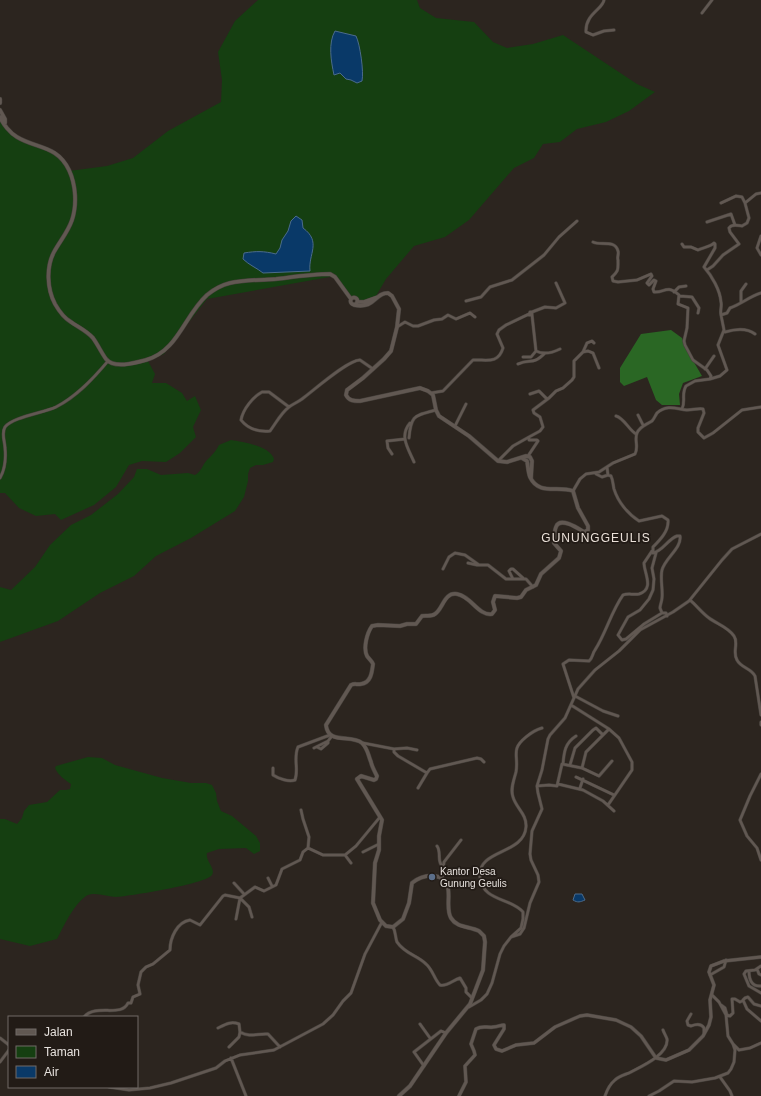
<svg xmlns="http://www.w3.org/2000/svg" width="761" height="1096" font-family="Arial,sans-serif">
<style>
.green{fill:#153f11}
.forest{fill:#2a6724}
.water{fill:#093968;stroke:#4b6b8b}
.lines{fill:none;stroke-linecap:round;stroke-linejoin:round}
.minor-casing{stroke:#46413c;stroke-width:3.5}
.tertiary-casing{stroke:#46413c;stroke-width:4}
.secondary-casing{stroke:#46413c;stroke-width:4.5}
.minor{stroke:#615852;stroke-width:2.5}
.tertiary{stroke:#615852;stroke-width:3}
.secondary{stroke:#615852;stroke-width:3.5}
.service-dot{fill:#5c6f8a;stroke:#221b16;stroke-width:1.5}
.labels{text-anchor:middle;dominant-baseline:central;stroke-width:3.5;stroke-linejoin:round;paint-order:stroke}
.poi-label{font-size:10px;fill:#e6e1dd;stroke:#221b16;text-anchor:start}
.quarter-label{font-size:12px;letter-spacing:1px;fill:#ebe1d9;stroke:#221b16}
</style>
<rect width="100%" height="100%" fill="#2c251f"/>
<path class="green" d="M258,0H417L420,8L436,18L474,22L493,42L507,48L533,44L563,35L637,84L655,92L629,111L606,122L577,129L560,142L543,144L534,158L514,168L469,220L445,237L414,246L386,279L373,301L364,304L351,297L335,276L207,299L164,354L148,361L155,374L152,383H166L182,393L187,401L195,396L201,410L193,427L196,437L180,453L166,462L142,461L129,465L116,487L94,505L61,520L55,514L36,516L19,508L5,493H0V109L5,123L13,135L56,155L69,171L107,166L133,158L168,131L221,102L222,80L218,52L235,21Z
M231,440C244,442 270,446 274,459L273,462L263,465H256L250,468L248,474V481L244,497L235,511L191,538L156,556L134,576L100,593L58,621L0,642V587L11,590L35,567L50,545L71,525L91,515L118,494L134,477L137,469H147L161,475L188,473L195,475C202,471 202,465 207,460C212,455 216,451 219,445Z
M88,757L102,758L115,765L162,778L191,783H206L212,785L216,793L217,801L221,811L232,816L256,836L260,843V851L254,854L246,848L219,849L207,853C205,861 216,868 212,875C206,884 130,896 116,897C108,897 94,891 86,896C73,905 64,926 57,939L30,946L0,939V819H5L17,824L22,818L24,811L29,805L47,802L60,790H66L70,789L71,784C65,780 58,775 55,768L56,766Z"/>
<path class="forest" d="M671,330L682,338L688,352L702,376L683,383L679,394L680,405H662L656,400L647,377L624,386L620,382V368L641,334Z"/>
<path class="water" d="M335,31L356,36C360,44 364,72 362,81L357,83L351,80L346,79L340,73L334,75C331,61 328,43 335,31Z
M296,216L302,220L303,228C322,242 308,254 310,271L263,273C257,268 249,265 243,259L244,253C256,251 264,251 276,254L280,248L282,240L288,231L291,221Z
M575,894H582L585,900C580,902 578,903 573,900Z"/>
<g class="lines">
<g class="minor-casing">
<path id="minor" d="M604,0C603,9 585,14 586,32L593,35L604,31L614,30
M702,13L712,0
M721,203L736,196L742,197L745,203
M707,222L731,214L735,225
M761,236L757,248L761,255
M593,242C600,246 615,239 618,251C619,254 617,257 618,260C618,270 619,270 612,277L613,281L618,282L637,280L651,274L652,276L647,283L649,285L654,280L656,281L653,289L654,292C665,293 666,284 679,295L678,304L688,308L687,328L684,341L685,345L693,360L707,370L711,376L710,379L695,381L686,386C681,394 686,401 682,409
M682,244L684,247H691L698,250C702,248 712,246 714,243L715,244V248L704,267C712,276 720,290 721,302C722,306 720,310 721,315
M707,270L713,266L723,255L739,244L730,232L729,228C732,223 738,226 742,226L747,223L749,218L745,203L756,194L761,193
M674,292L679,287L686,286
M680,296L692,297L699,308L698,313
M466,301L481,297L490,287L512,280L544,255L559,237L577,221
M741,302V291L746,284
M532,312V315H529L530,312H532L545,307L556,308L565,303L556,283
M397,327L405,322L413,326H418L434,320L442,319L448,315L456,319L470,313L475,317
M725,332C735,329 746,327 755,334
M536,351C544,355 552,353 560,349
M583,352L588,351L593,353L599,368
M523,357H531L536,351L532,315
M518,364C531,358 532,366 545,353
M705,369L714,356
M710,379L720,376L727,370L718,345L724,330L721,315L727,313L730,308C741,304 749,297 761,293
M431,393L443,391L473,360C485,359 498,365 503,348L497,334L499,330L506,325L529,314
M530,394L539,391L547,399
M289,407L269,392H262C253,397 243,409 241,420C248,429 258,432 270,431C276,423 281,413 289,407C293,404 298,402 302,399C313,391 349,359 360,360L373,369
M638,415L643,425
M616,416C624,418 629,430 636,434
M410,423C399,436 408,448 414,462
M455,426L466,404
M409,438C411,414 415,416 436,410
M392,454L388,448L387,441L405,439
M528,456L538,441L537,440H529V437L540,431L543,427L540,417L534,413L533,410L549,398L556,391L563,388L572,380L574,377V361L583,352L587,343L592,341L594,343
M498,461L513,446L529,437
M596,474L602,477L608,475L607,467
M608,475L611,476C613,480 613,485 614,489C618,502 628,514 639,521L662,516L668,520C669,531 660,540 653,547V553C663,551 668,539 677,536H680C682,548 665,558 662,570C660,578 663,589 662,598C662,601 660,605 660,608L662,613
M0,478C5,469 6,458 5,448C5,442 1,433 5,427C13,417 43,413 56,407C77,396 93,379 108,361
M573,491L580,479L586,474L599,472L613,463L635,454C639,447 634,440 637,433C640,426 646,425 652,421C654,419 655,416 657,413C667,404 677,409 687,410C693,410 698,408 703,409L704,413L698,428V432L704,438L713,433L742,410L761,407
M656,553L652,568L654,579L653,590L649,599L640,610L628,617L618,635L622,640L626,639L644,624L662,613H666L667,616
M468,563L477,565H488L506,579H526L533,587
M443,569L449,557L455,553L465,555L479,565
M513,579L509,571L511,569H513L523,578
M690,600C697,606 702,613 709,618C717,624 728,627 734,636C739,643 732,652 737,660C741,668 751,668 755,676L761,715
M575,696L603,711L618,716
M574,698L563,664L569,660L589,661C593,658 592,654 595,650C606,633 611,612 623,595C628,593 633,595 639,594C655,589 644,573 644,563L652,551
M571,705L609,729L619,738L632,762V770L608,805
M761,722V725
M363,743L394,749L407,748L417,750
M317,747L321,749L328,743V741
M314,748L328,741L332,736
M394,749V752L398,756L427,773L418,788
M563,764C564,752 565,743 576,736
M570,765L575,748L593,730L596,728L603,735
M273,768V775C279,779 289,782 295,780C299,770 293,758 298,747L330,735
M582,768L586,752L609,729
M427,773L430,769L477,758L481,759L484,762
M761,774L750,796L740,820L747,836L757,848L761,860
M576,777L614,795
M558,784L583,790L603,801L614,811
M537,786L549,785L557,786L562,764L582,768L599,776L612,761
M580,788L583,779
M301,810L303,819L309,837L308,848
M437,846C442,853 436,861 443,867
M363,852L379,844
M345,855L351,863
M268,878L272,886
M442,879L444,862L461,840
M234,883L244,894
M236,919L240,898L249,907L252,917
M393,927C396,932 395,937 397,942C405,954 417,955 426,964C433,970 434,979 440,985C447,987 453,980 460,978L466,988V992L472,998
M511,937L521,928L523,919V912C510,897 483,902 480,877C477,849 524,855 526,827C527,814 516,808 513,797C510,789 514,780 516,772C519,755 510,750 526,737C532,732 535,730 542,728
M761,966L755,970L746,971L744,974L749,986L761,993
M757,969L759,974L761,975
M749,971C749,980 752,987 761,986
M710,975L724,967L726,960
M721,1005L725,1008L727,1015L730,1016L733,1013L732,999H735L740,1002L742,1001
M761,1006L754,1004L748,997L745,998L743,1000L747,1009L761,1021
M469,1007L481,1000L487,994L492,983L500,954L504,946L511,937L520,934L524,928L530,903L539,882L538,875L531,860L530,854L532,831L542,809L538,793L537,786L542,770L548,739L550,735L565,718L578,689L595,670L619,651L640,630L673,612L689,601L722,560L732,549L761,534
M691,1014L687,1021L688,1025L691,1026C696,1024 701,1023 704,1028V1033
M84,1017C96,1003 121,1018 128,1003H131L133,997L140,994L138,985L141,972L146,967L153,964L170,950C170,938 177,922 190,920L200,925L223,896L225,895L240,898L255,887L264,891L276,885L282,869L300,860L303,852L308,848L323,855H345L356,846L380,817
M420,1024L430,1038
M218,1028C226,1024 231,1021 239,1024L240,1032C250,1038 258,1033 268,1034L280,1047
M0,1038L9,1045
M733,1044L739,1050L750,1048L761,1043
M229,1047L239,1037L240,1032
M231,1058L246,1096
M0,1062L9,1050
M424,1066L414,1052L441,1031L446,1033
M720,1077L730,1091L732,1096
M109,1087L129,1090L150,1088L171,1083L216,1068L225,1061L240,1055L274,1050L323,1024L333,1015L343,1001L351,993L365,954L382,922
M605,1096C607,1090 610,1084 615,1080C619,1076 624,1075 629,1073C640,1067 669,1055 667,1039C666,1036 664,1033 663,1030
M649,1096L659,1091L674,1081L692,1082L715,1078L728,1073L731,1069L734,1062L735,1050L733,1044L728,1036L726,1015L719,1002L712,995"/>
</g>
<g class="tertiary-casing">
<path id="tertiary" d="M459,1096L466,1082L465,1066L475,1055L474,1051L471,1044L476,1029C482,1025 487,1028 493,1027C498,1027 500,1025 504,1025V1029L494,1045L496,1049L502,1051L516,1045L534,1043L555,1027L580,1016L587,1015L616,1020L631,1027L641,1036L656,1058L666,1060L689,1050L703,1036L709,1025L711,1017L710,1000L714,985L709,972L711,966L724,961L761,957"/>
</g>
<g class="secondary-casing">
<path id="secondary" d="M0,99V103
M0,110L5,119V123
M0,117C3,124 10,133 17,137C37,149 57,145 69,170C76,185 77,205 72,220C68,232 60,241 54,252C46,267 47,289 55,304C59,311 64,318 71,322C78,327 87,331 93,338C98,345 101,352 106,359C114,369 135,363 146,360C178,351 184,316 207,295C213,290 222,285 230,283C245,280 261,280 276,279C293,277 312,274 330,274L335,277L351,299
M350.5 301a3.5 3.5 0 1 1 7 0a3.5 3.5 0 1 1-7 0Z
M357,302H364L378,297
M354,305C376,309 374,293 388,293L392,296L399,309L397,327L391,351L384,359L363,378L347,390L346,395C349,401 354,401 360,401L420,388L428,391L433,395L436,410L439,416L469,436L498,461L507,462L526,456L530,457L532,461L531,478
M399,1096L410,1086L446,1033L470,1004L483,970L485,942L484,936L479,931C469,926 457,928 451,918C443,905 458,880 435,876C427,875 418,878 412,883L409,903L403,919L393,927L386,926L380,920L373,903L375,863L379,850V836L382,820L357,779L361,776L374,780L376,779L377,776C375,772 372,767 371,762C368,755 368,749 362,743C351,734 328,745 326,725L351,685C355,683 357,685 361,684C371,683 372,672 373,664C372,661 369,659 367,656C363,648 367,633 372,626L378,625L400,626L407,624H416L422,616C426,615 431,617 435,614C443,609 444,592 457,594C471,596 478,616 492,614L495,610L493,602L495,596L517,598L521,597L526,590L536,585L541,574L559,558L561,551L554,543C555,538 554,531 556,527C560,516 579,529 584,532L588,530V526L578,508L573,491C558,485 539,496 530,477C528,472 528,466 527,461L522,458"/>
</g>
<use href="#minor" class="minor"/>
<use href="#tertiary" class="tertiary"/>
<use href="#secondary" class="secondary"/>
</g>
<circle class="service-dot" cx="432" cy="877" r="4"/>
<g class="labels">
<g class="poi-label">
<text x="440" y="871">Kantor Desa<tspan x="440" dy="12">Gunung Geulis</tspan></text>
</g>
<g class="quarter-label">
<text x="596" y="538">GUNUNGGEULIS</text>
</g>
</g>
<rect x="8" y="1016" width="130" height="72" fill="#221b16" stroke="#706a66"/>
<rect x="16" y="1029" width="20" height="6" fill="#615852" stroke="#706a66"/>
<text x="44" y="1036" font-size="12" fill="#e6e1dd">Jalan</text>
<rect x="16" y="1046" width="20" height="12" fill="#153f11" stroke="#706a66"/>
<text x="44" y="1056" font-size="12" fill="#e6e1dd">Taman</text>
<rect x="16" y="1066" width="20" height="12" fill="#093968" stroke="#706a66"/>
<text x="44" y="1076" font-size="12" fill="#e6e1dd">Air</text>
</svg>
